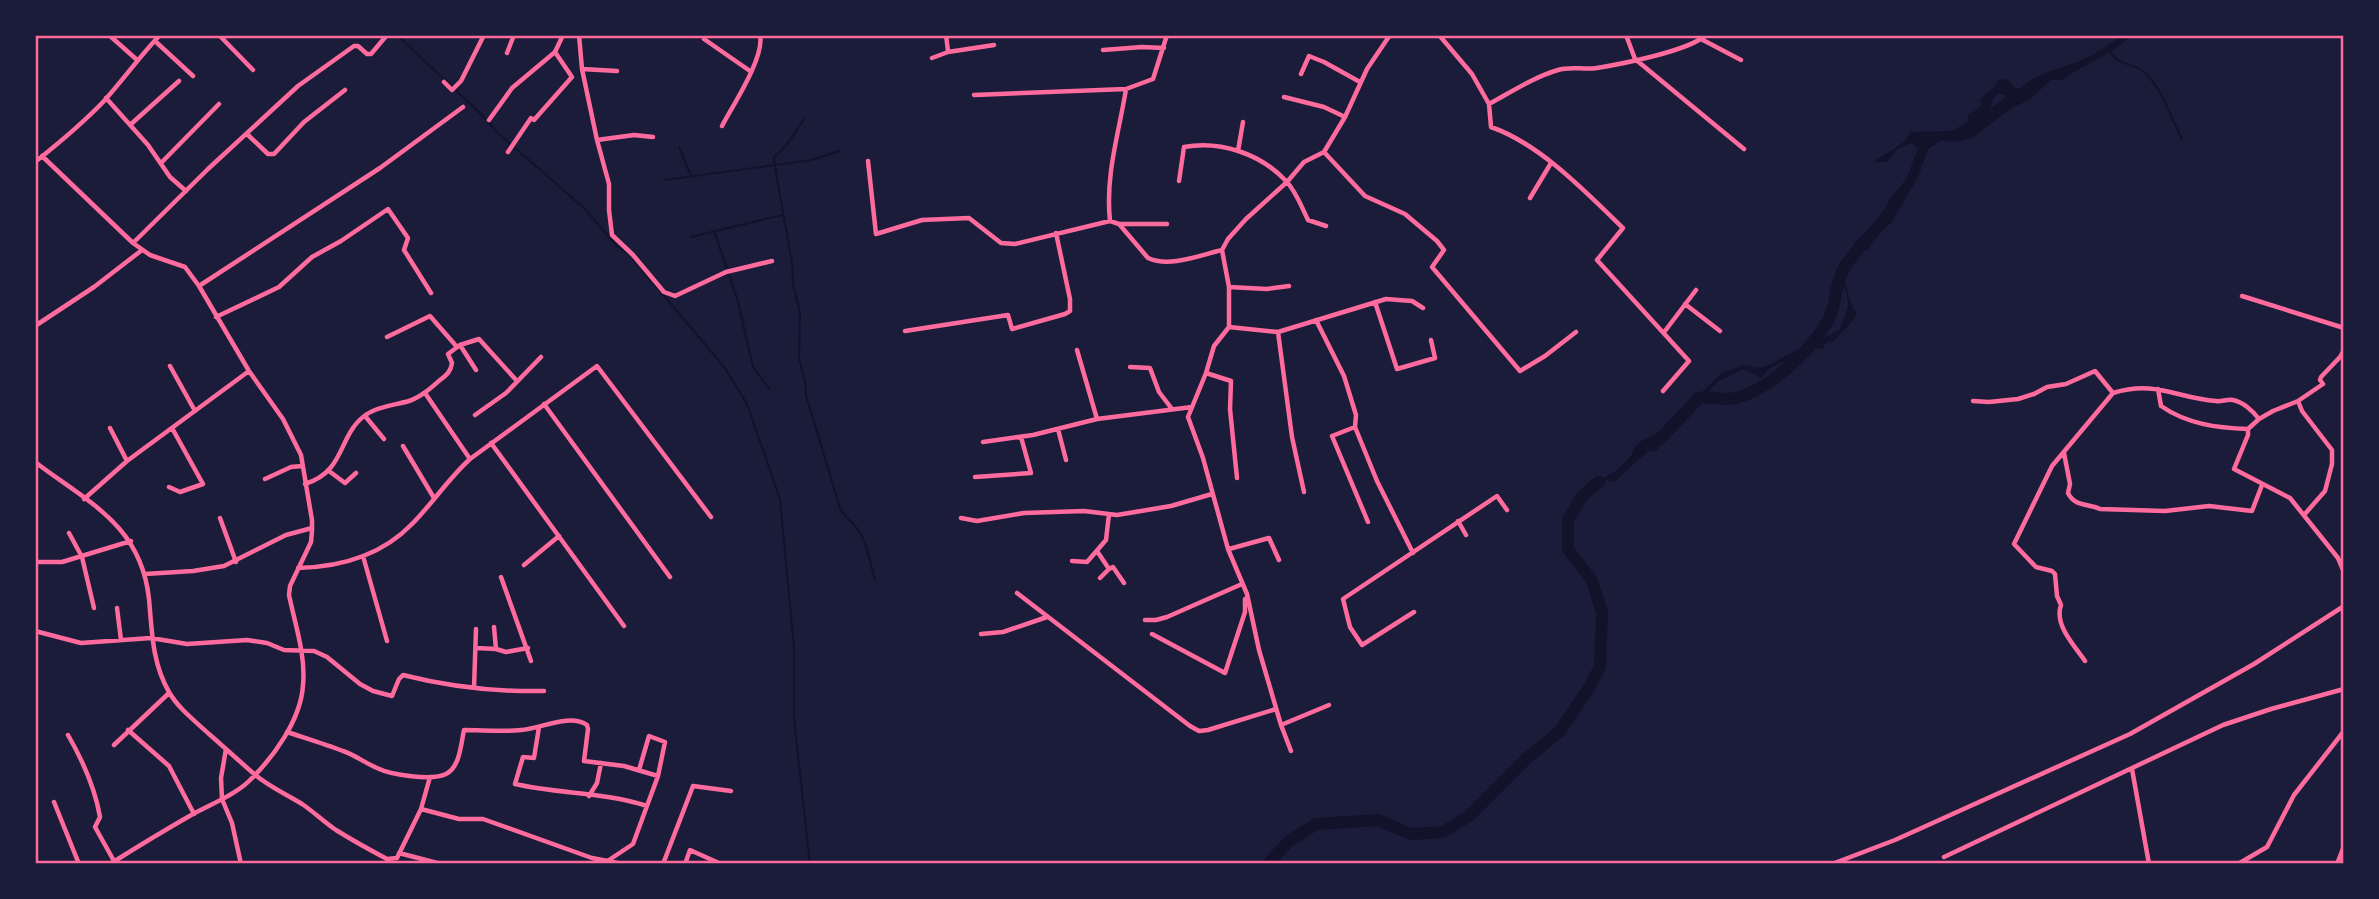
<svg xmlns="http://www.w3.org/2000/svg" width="2379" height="899" font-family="'Sofia Sans Condensed',sans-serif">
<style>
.water{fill:#12122b}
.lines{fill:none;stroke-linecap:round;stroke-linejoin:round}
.stream{stroke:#12122b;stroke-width:2}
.river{stroke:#12122b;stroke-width:12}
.minor{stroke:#ff6b9d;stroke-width:4.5}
.neatline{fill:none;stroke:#ff6b9d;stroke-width:2.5}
</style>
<rect width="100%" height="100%" fill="#1b1b3a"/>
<path class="water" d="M2123,35H2130C2118,52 2080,66 2062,80H2051L2030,99L2016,106L2007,96L1999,93L1993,98C1992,114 1968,131 1957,142L1942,140L1928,149L1918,177L1891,223L1869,239L1870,248L1859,253L1844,266V279L1853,310L1857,312L1855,318L1833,342H1827L1822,349L1815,348L1788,365L1782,362L1770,368L1761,378L1744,369L1719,381L1662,437L1648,444L1649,447H1659L1658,450L1647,452L1614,482L1607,480L1597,489L1588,491L1601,479L1616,471L1629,458L1640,444L1667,427L1721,373L1743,365L1761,368L1771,364L1798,349L1809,347L1840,329C1842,320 1849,311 1848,302C1847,286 1838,282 1839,263L1852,251L1855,242L1861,236L1876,231L1882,225L1884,212L1890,199L1907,178L1918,148L1911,143L1897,149L1887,162H1873L1904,142L1911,132L1953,131L1968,121V114L1975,111L1982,104L1980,101C1984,92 1996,90 1998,80L2007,79L2015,88L2020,89C2037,72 2059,69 2080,61C2095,55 2110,44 2123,35Z"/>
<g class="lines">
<path class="stream" d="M397,35L480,113L498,133L584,208L618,247L630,255
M2109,49C2116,66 2132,62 2144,72C2163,89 2170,117 2182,139
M804,119C794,133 788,147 774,157V161L792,263L793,284L800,313L799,358L805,381L806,395L840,508C846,520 852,520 858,530C868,544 870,564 875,580
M679,147L691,176
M665,180L812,160L839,151
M714,231L737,298L753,367L770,390
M691,237L782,215
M633,259L725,368L747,404L780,499L794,648V719L810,864"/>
<path class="river" d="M1954,136L1970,132L2016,97L2024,94
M1638,453L1643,447L1660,439L1699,398C1711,396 1725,401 1736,398C1771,389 1817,346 1831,314C1836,302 1835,288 1840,277C1851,249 1878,233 1892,208
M1268,864L1289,841L1316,824L1378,820L1411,834L1443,832L1469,816L1527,758L1559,732L1587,691L1600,667L1602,613L1592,581L1568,549V520L1582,496L1599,482"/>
<path class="minor" d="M109,35L136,59
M219,35L253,70
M579,35L582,69L597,140L609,184V210L612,235L633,255L664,292L675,296L726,272L772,261
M946,35L948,51
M1439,35L1472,74L1489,104L1491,127C1540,144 1586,192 1623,228L1597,260L1689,361L1663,391
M1626,35L1635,59L1744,149
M704,39L750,71
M1701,39L1741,60
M155,41L193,76
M1103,50L1142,47L1164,48
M507,53L514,35
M932,58L948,52L994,45
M582,69L617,71
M1301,74L1309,56L1324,62L1360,82
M444,82L452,90L461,81L484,35
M974,95L1126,89
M1284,97L1324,107L1345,117
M106,98L148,145L170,177L186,191
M1489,104C1511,92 1534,77 1558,70C1570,66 1584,70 1597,68C1621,64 1689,51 1706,35
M489,120L512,88L555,52L563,35
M130,125L179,81
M722,126C733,105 765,57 760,35
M247,134L268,154H274L304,122L345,90
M597,140L634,135L653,137
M1238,151L1243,122
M508,152L531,118L534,120L572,77L555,52
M1324,152L1365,196L1405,214L1437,241L1444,250L1432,267L1520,371L1545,356L1576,332
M42,156L133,243L150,255L185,267L199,286L249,371L283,419L301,455L312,520V531L311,542L290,586L289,595C295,624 306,656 303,685C301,720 273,758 248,782C233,796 211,804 193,814C165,830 137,847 110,864
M868,161L876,234L922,220L969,218L1001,243L1015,244L1110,221L1119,224L1148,258C1170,268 1200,255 1222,250
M35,162C59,143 83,123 104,101C123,80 140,56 160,35
M161,163L219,104
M1179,181L1184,147C1220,140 1261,154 1286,181C1296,191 1302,208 1308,220L1326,226
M1530,198L1551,163
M1110,221C1105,175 1119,133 1126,89L1153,79L1167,35
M1120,224H1167
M133,243L208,169L298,86L354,46H358L367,54H371L387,35
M199,286L380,168L463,107
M1229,287L1267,289L1289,286
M2242,296L2344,328
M1375,302L1397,369L1435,358L1431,340
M1685,304L1720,331
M216,317L279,287L312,257L341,241L388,209L408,238L404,250L431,293
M1316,320L1344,376L1356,415L1355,427L1377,481L1413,553
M35,326L94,287L142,250
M1229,327L1278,332L1386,299L1412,301L1423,308
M905,331L1008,315L1012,329L1065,314L1070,311V299L1056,233
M1665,331L1696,290
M1278,332L1292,437L1304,492
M387,337L430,316L457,347
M460,345L476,370
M1077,350L1097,419
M170,366L195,411
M1130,367L1150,368L1159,392L1172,409
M1206,373L1231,381L1230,409L1237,478
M2113,393C2156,380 2176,398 2216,401C2221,402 2227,399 2233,400C2243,402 2253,411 2259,419L2248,429C2217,428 2187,424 2161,406L2158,389
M1973,401L1989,402L2018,399L2034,394L2047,387L2066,384L2095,371L2113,393L2052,466L2014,544L2036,567L2052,571L2055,574L2057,596L2061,605C2054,625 2074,645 2085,661
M2298,401L2323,384L2320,380L2321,377L2340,357L2344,350
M544,404L670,577
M475,415L506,393L541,357
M365,416L384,439
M2259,419L2273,411L2298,401L2302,411L2332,450V464L2325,491L2304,515
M1355,427L1332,436L1368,522
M110,428L127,461
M1058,429L1066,460
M2248,429V435L2234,469L2290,498L2338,558L2344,572
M983,442L1033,435L1097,419L1192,407
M491,443L624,626
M403,446L434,498
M2064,453L2070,484L2068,493C2075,507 2087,503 2100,509L2165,511L2209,506L2252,511L2262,485
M470,459L597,366L711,517
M35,462C89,503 141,525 149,599C152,631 152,663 169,692C178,708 195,721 209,734C224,747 238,760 253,773C267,786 286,794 302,804C314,812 324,822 336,830C352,840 370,850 387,859L397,858L421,809L430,777
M329,471L345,483L356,473
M975,477L1031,473L1021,437
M265,479L291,467L302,466
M305,484C347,471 337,434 367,414C379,406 395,405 409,401C421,397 431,388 440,380C447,375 451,371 452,363L448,354L460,345L479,339L517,381
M169,487L180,492L203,484L172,428
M84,499L127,461L249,371
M220,518L236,562
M961,518L977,521L1024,513L1084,511L1117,515L1171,506L1212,494
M1458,521L1466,535
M69,533L82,557L94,608
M1229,549L1269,538L1279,560
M1097,551L1109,569L1113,567L1124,583
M363,556L387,641
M1072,561L1087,562L1106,540L1109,514
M35,562H62L131,541
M524,565L559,536
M298,568C340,567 382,555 412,524C432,504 448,479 470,459L425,393
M145,574L193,571L224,566L286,535L312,528
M501,577L531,661
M1100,578L1109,569
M1017,593L1190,726L1199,731L1208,730L1276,709
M117,608L121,640
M1414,612L1362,645L1350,627L1343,599L1497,496L1507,510
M1145,620H1156L1167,617L1242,584
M494,627L496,649L506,652L528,648
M35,631L81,643L151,638L187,644L247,640L267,643L284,650L314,651L327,657L360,684L373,691L392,696L399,679L403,675C450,687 496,692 544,691
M981,634L1003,632L1047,617
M1152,634L1225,673L1245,612V599
M476,648L496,649
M474,688L476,629
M1281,725L1329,705
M539,727L534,758L523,757L515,784C559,794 604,792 647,806
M128,730L169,766L194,814
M287,732C305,738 325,744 343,751C355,755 365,763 377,768C391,775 432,781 446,774C460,767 461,744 464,730C483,730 502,732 521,730C540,729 570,713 587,725L588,729L584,761L624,766L658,776
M68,735C83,761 95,788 100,817L95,827L114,861
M114,745L169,693
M226,749L221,778L222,799L232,823L241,864
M1291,751L1281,725L1259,650L1247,594L1228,549L1203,458L1188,417L1206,373L1214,346L1229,327V287L1222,250L1228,239L1246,219L1287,182L1304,162L1324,152L1345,117L1367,69L1390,35
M2132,769L2149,864
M589,796L597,783L601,763
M54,802L79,864
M421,809L459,819H483L592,858L623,864
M399,853L441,864
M1944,857L2223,725L2271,709L2344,689
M609,860L633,844L658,776L665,742L649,736L639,770
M663,864L693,786L731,791
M685,864L690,850L721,864
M1832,864L1895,840L2130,734L2254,664L2344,606
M2238,864L2267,847L2294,795L2344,731
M2337,864L2344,846"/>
</g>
<rect width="2379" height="899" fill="none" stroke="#1b1b3a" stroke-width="74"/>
<rect x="37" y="37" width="2305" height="825" class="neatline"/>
</svg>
